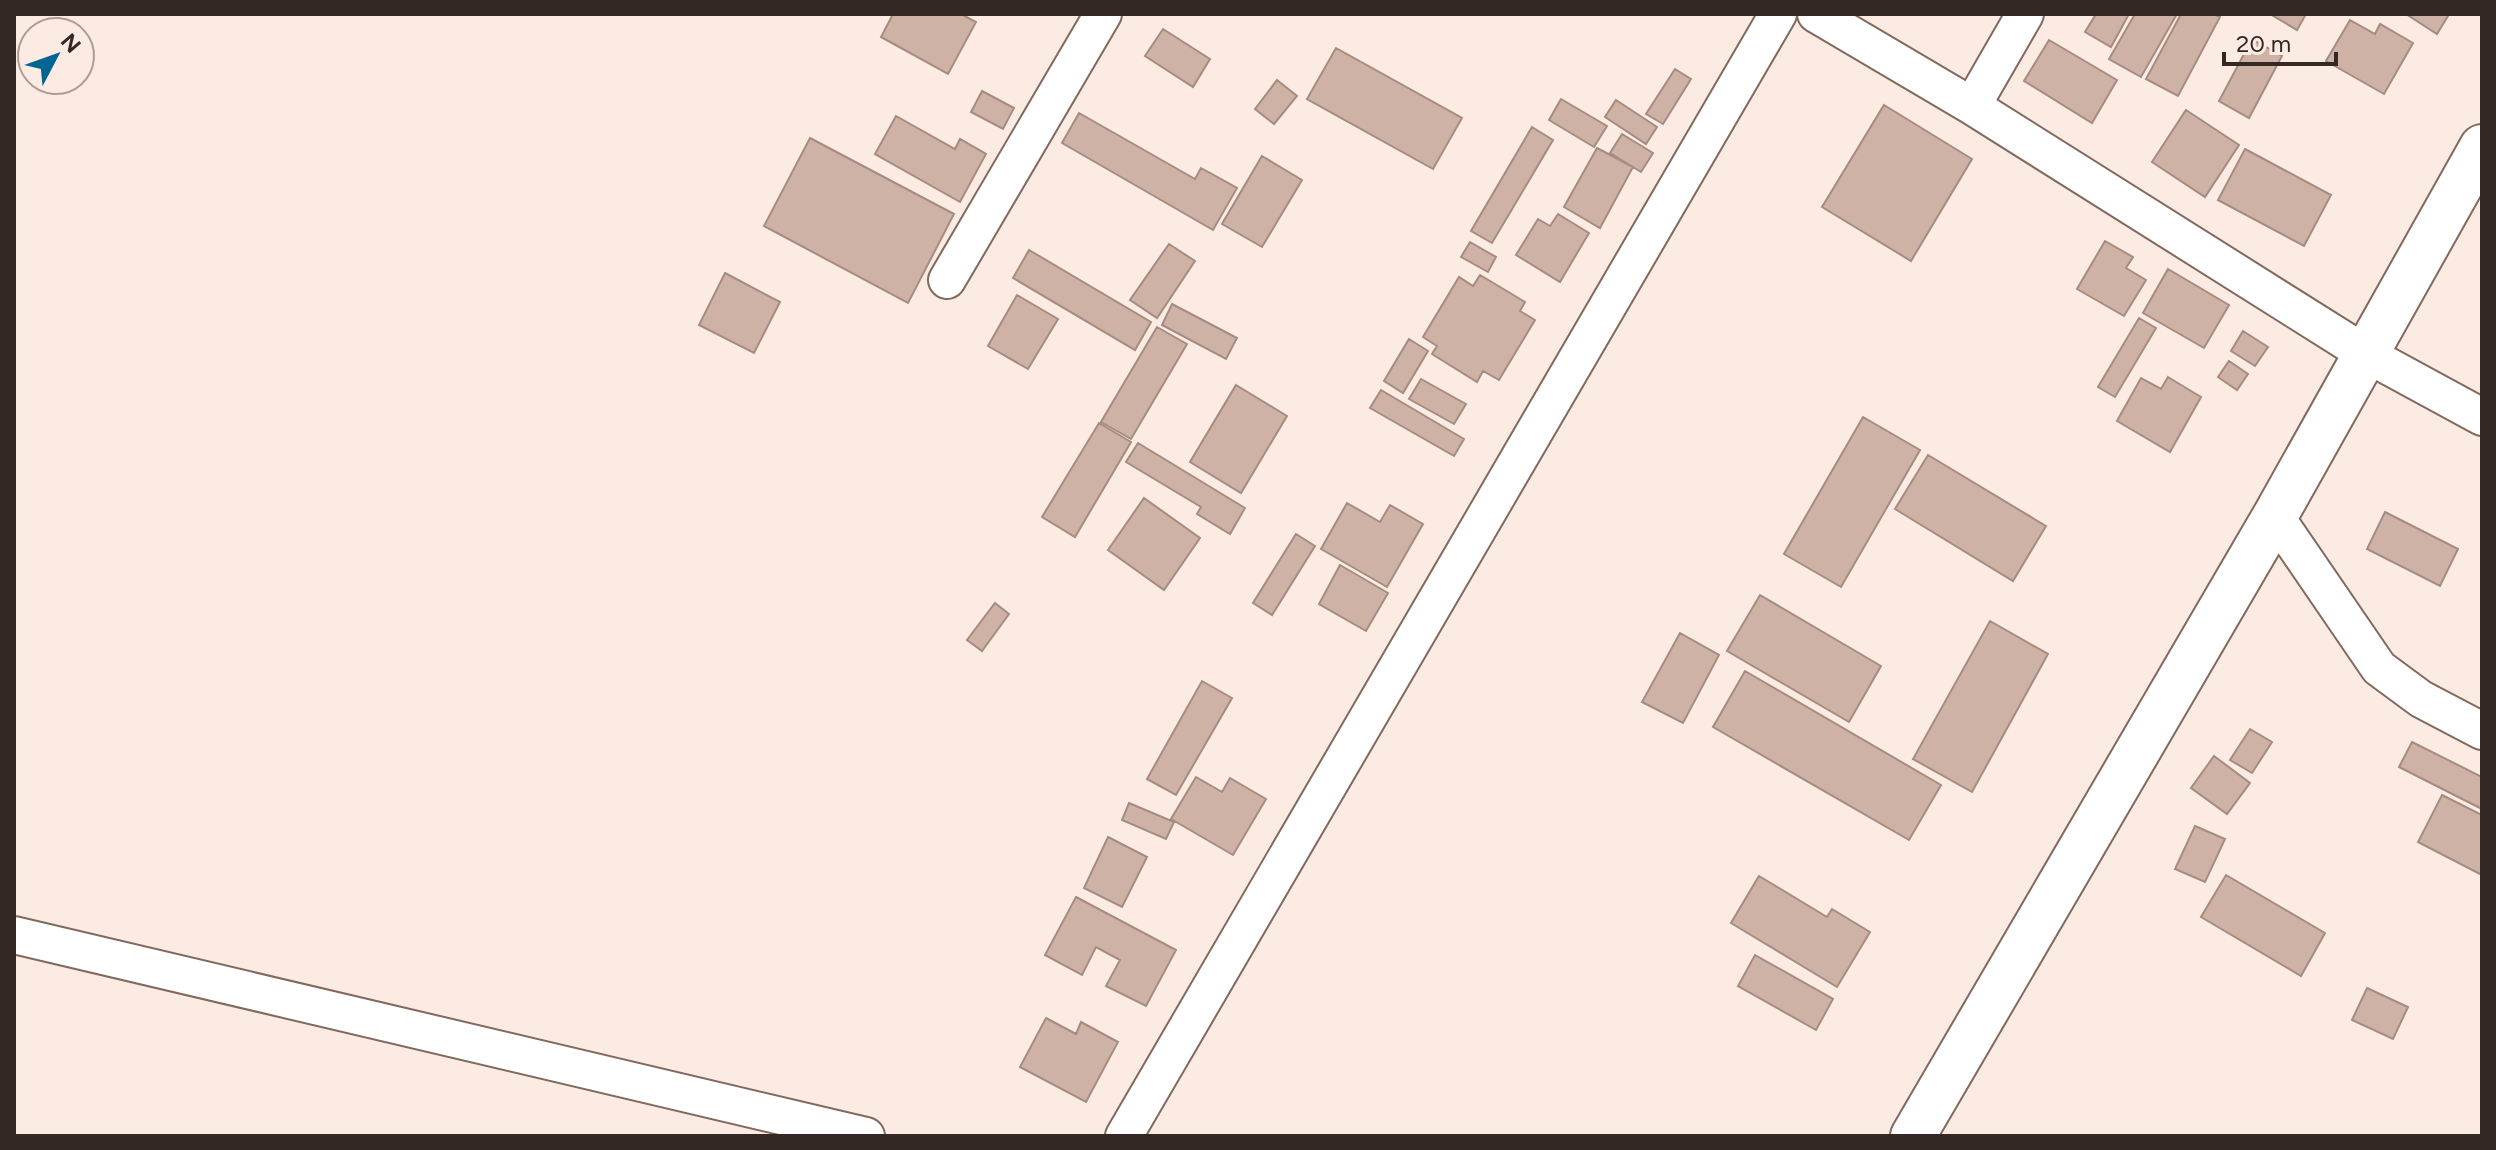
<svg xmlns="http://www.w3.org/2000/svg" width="2496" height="1150" font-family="Figtree,sans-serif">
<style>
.building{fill:#cdb2a5;stroke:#a68c80;stroke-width:2}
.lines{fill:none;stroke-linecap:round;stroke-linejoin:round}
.street-casing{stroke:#81695d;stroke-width:40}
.secondary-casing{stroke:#81695d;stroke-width:48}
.street{stroke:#fff;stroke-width:36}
.secondary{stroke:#fff;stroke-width:44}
</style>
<rect width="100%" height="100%" fill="#fcebe3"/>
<path class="building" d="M893,14H961L976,22L948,74L881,37Z
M2096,14H2129L2111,47L2085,32Z
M2135,14H2177L2141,77L2109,59Z
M2181,14H2214L2220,17L2178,96L2146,79Z
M2270,14H2306L2297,30Z
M2406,14H2445L2448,16L2437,34Z
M2350,20L2375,34L2380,24L2413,43L2384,94L2326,61Z
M1163,29L1210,59L1193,87L1145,56Z
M2252,39L2282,56L2249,118L2219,101Z
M2049,40L2117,80L2092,123L2024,81Z
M1336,48L1462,118L1433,169L1307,99Z
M1675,69L1691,79L1663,124L1646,114Z
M1277,80L1297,96L1274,124L1255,109Z
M982,91L1014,108L1003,129L971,112Z
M1561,99L1607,126L1594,147L1549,120Z
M1616,100L1657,127L1646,144L1605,117Z
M1884,105L1972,159L1911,261L1822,207Z
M2186,110L2239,145L2205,197L2152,162Z
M1079,113L1195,179L1201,168L1237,188L1213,230L1062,143Z
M896,116L955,149L960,139L986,154L960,202L875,154Z
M1532,127L1553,140L1492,243L1471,231Z
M1622,134L1653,153L1641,172L1610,153Z
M810,138L954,214L908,303L764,226Z
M1597,148L1633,167L1600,228L1564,207Z
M2245,149L2331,195L2304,246L2218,200Z
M1262,156L1302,180L1262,247L1222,224Z
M1558,214L1589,233L1560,282L1516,255L1538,219L1550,226Z
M2105,241L2133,257L2126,268L2146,280L2124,316L2077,289Z
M1470,242L1496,257L1488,272L1461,257Z
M1169,244L1195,261L1157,318L1130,300Z
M1029,250L1151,322L1135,350L1013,278Z
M2168,269L2229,305L2204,348L2143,313Z
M725,273L780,302L754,353L699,325Z
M1480,275L1525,302L1520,311L1535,320L1499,380L1483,371L1477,382L1432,354L1437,346L1423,337L1459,277L1473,286Z
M1017,295L1058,319L1028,369L988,346Z
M1172,304L1237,338L1226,359L1162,325Z
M2139,318L2156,328L2115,397L2098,387Z
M1157,327L1187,344L1131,439L1101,422Z
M2243,331L2268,347L2255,366L2231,351Z
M1409,339L1428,351L1403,393L1384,381Z
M2229,361L2248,374L2237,390L2218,377Z
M2168,377L2201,397L2170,452L2117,421L2141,378L2161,389Z
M1421,379L1466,404L1454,424L1409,399Z
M1236,385L1287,416L1241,493L1190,462Z
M1381,390L1464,439L1454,456L1370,408Z
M1863,417L1920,450L1841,587L1784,554Z
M1099,423L1131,442L1075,537L1042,517Z
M1138,443L1245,508L1230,534L1197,514L1201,507L1126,462Z
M1928,455L2046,526L2013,581L1895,509Z
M1144,498L1200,538L1164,590L1108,550Z
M1347,503L1380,522L1390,505L1423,524L1387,587L1321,549Z
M2385,512L2458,549L2440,586L2367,549Z
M1296,534L1315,546L1272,615L1253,603Z
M1340,565L1388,593L1366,631L1319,604Z
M1760,595L1881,666L1849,722L1727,651Z
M995,603L1009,614L982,651L967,640Z
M1990,621L2048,654L1972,792L1913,759Z
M1680,633L1719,655L1683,723L1642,702Z
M1745,671L1941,785L1909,840L1713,727Z
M1202,681L1232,698L1176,795L1147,779Z
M2250,729L2272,742L2252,773L2230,760Z
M2412,742L2482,777V809L2399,767Z
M2214,756L2250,783L2227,814L2191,788Z
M1196,777L1222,792L1230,778L1266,799L1233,855L1171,819Z
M2442,795L2482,815V875L2418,842Z
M1129,803L1174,822L1166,839L1122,820Z
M2195,826L2225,839L2205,882L2175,869Z
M1108,837L1147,857L1122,907L1084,888Z
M2226,875L2325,933L2301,976L2201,917Z
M1759,876L1827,917L1832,909L1870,932L1837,987L1731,923Z
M1076,897L1176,950L1146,1006L1106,986L1120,960L1096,947L1082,975L1045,955Z
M1755,955L1833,999L1816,1030L1738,986Z
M2367,988L2408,1007L2393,1039L2352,1020Z
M1046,1018L1076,1034L1081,1022L1118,1042L1086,1102L1020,1067Z"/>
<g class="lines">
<g class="street-casing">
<path id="street" d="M1816,14L1972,106L2366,354L2482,417
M1972,106L2025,14
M947,280L1103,14
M2275,516L2379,668L2421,699L2482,731
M14,935L866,1136
M1124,1136L1778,14"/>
</g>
<g class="secondary-casing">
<path id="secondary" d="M1913,1136L2275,516L2482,147"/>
</g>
<use href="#street" class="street"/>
<use href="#secondary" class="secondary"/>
</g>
<rect width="2496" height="1150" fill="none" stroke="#332823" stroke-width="32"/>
<g transform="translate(56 56) rotate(49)"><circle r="38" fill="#fcebe3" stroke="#ac9d96" stroke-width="2"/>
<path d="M0-6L14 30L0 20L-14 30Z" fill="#006593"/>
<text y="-12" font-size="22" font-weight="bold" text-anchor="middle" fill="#332823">N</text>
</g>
<path d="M2224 52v12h112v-12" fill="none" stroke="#332823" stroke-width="4"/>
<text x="2236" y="52" font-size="24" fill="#332823" stroke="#fcebe3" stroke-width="6" paint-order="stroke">20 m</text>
</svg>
